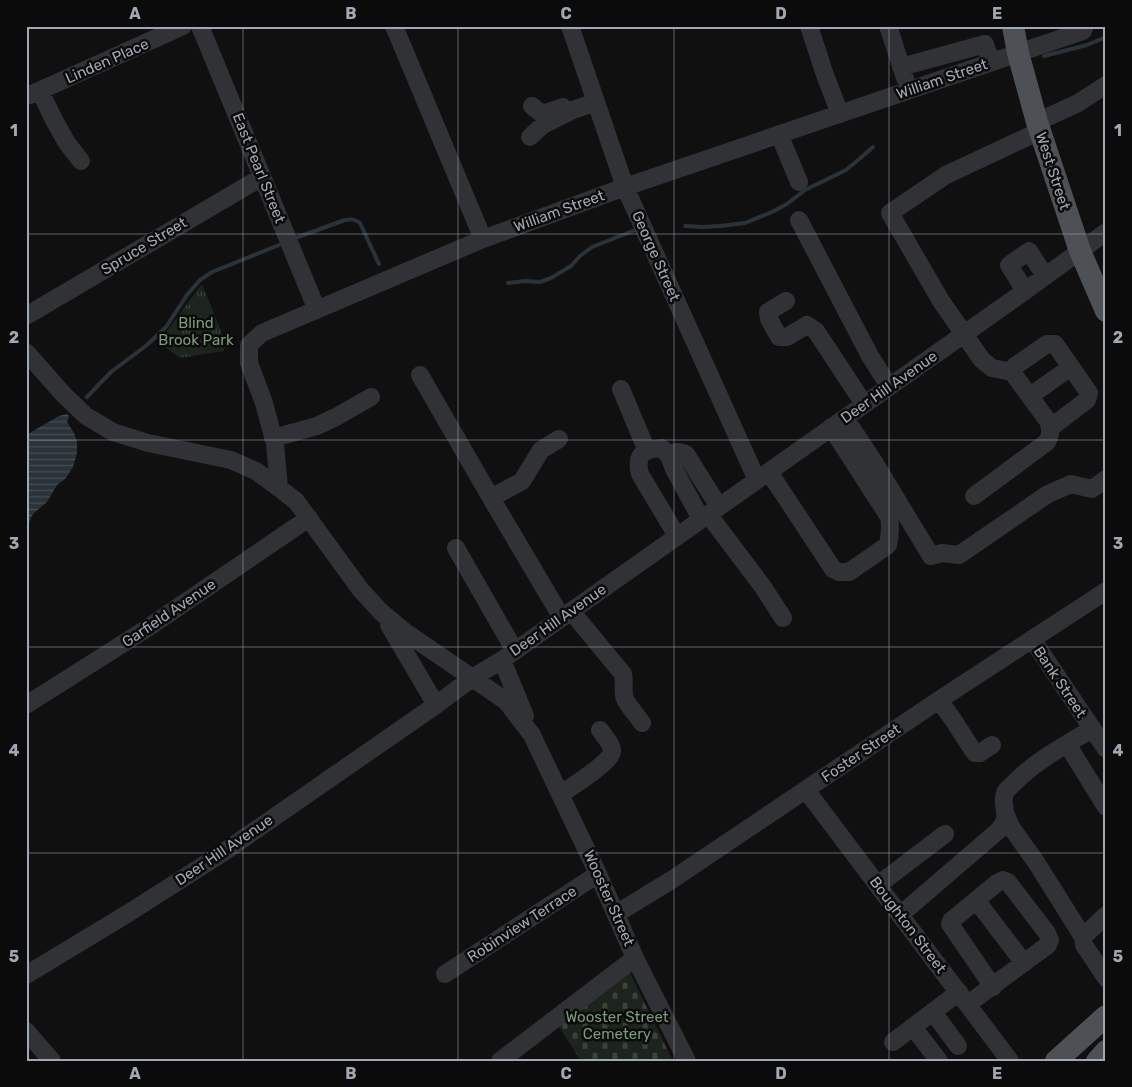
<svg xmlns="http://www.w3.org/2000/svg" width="1132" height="1087" font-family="Rubik,sans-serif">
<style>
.cemetery{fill:url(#cemetery-stones)}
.park{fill:url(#park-tufts)}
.water{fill:url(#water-rules)}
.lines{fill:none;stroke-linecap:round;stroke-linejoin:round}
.stream{stroke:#2a3339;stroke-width:4}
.minor{stroke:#313236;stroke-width:18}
.major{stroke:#4d5055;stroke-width:22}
.grid{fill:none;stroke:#a2a8b1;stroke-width:1;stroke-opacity:0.55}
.labels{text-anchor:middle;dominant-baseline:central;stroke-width:5;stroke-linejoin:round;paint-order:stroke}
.street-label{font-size:15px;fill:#a2a8b1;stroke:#0b0b0c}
.park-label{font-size:15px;fill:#7b9b7a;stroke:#0b0b0c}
.neatline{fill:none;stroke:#a2a8b1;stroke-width:2}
.grid-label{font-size:16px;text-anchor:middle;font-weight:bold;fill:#a2a8b1}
</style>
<defs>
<pattern id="cemetery-stones" width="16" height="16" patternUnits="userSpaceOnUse" patternTransform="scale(1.25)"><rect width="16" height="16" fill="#1d241d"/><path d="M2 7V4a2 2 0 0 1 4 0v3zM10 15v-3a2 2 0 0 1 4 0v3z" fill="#3b413b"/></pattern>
<pattern id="park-tufts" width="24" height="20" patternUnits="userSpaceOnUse" patternTransform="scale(1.25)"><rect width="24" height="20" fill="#1d241d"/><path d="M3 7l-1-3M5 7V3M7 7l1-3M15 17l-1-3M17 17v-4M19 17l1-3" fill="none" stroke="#3b413b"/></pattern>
<pattern id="water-rules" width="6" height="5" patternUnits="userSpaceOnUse" patternTransform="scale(1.25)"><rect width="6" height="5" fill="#2a3339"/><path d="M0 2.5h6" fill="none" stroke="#464e53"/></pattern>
</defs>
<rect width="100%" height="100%" fill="#101011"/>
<path class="cemetery" d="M630,973L673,1061H581L558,1025Z"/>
<path class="park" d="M201,285L203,286L225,341L224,351L180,358L159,342Z"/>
<path class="water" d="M67,414L69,416L67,422L74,433L77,442V453L73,467L66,478L57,485L47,502L33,514L26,528V435L59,416Z"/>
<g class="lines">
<path class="stream" d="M1044,56L1087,45L1106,37
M685,226L703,227L720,226L745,223L772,212L787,204L805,190L846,170L864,155L873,147
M298,237L345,220C351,219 355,219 360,223L379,264
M508,283L525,281L540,282L551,278L571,266L580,256L592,247L638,229
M87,397L111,372L147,345L166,327L187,295L200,280L212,272L279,245"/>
<path class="minor" d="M200,26L317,310
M394,26L483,239
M570,26L625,187L757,480
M809,26L825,75L840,114
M888,26L905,78
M901,67L985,44L991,62
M40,91L54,120L67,143L81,161
M30,95L183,26
M532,106L542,114L563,107
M1037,122L1078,103L1106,85
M779,134L799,182
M530,137L543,125L573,110L596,102
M799,220L870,356L889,386
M1025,291L1009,265L1029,251L1045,276
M786,301L768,312L769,319L779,337H787L807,325L816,331L864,404
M26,316L262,177
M26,352L64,395L86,416L113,432L148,443L231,460L256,471L279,488L296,501L360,589L381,612L405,632L506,701L532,735L598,874L635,958L687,1061
M1012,372L1015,366L1047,344H1055L1089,393L1087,400L1050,428
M420,375L491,498
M621,389L647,451
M1030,396L1071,367
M845,418L874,462L931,556L942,553L959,555L1048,494L1071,484L1092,489L1106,479
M273,438L317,426L336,417L371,397
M559,439L541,450L522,481L491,498L562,618
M669,456C675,451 679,451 686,454L719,507
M769,472L833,569L839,572H849L888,545C890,535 891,527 889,517L831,427
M279,488L275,444L264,403L249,363V345L262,333L483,239L625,187L1083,31L1085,26
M974,496L1047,442C1051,434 1051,430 1048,421L1012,372L992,368L982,360L941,301L890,213L946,175L1040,131
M708,514L763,587L783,618
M677,536L640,474C635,454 644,449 662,448L669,456L674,469L701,519
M456,548L515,651
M571,611L623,674C625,682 622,692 625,699C629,707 637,715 642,723
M389,625L436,705
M1032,639L1106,749
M502,660L525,716
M939,700L954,721L972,749L975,753H980L992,745
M26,705L146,629L309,518
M1067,744L1106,807
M806,790L1010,1061
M561,794C571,787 613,761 612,751C612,744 604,736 600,730
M1006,815L1011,827L1036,862L1083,937L1106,915
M878,885L945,834
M976,900L1024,963
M616,914L673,879L939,700L1106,591
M900,915L999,830C1012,815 1000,807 1005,793C1006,790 1010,787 1012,785C1035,761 1064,746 1092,729
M1083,937L1084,945L1106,978
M445,974L598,874
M26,975L127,914L221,854L436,705L472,678L502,660L1025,291L1106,232
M968,1004L1048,945L1050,940L1047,933L1008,882L1003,880L997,883L951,921L950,924L993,987
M933,1012L958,1046
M913,1027L939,1061
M26,1031L52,1061
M893,1042L959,992
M500,1061L635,958"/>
<path class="major" d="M1013,26L1018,53L1037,122L1080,251L1106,311
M1056,1061L1106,1016
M1097,1061L1106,1051"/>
</g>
<path class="grid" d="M243,26V1061M458,26V1061M674,26V1061M889,26V1061M26,234H1106M26,440H1106M26,647H1106M26,853H1106"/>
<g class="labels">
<g class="street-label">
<text transform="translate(107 61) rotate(-24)">Linden Place</text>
<text transform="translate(942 79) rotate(-19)">William Street</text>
<text transform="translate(259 168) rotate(68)">East Pearl Street</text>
<text transform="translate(1053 171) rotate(72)">West Street</text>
<text transform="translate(559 211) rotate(-20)">William Street</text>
<text transform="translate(144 246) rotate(-31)">Spruce Street</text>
<text transform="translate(656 256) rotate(66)">George Street</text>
<text transform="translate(889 387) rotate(-35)">Deer Hill Avenue</text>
<text transform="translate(169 613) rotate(-34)">Garfield Avenue</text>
<text transform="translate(558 620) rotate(-35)">Deer Hill Avenue</text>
<text transform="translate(1060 682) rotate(56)">Bank Street</text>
<text transform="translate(861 753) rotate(-34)">Foster Street</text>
<text transform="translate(224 850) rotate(-34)">Deer Hill Avenue</text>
<text transform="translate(609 898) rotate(66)">Wooster Street</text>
<text transform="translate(522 924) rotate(-33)">Robinview Terrace</text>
<text transform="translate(908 925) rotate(53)">Boughton Street</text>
</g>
<g class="park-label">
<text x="196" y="323">Blind<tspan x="196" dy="17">Brook Park</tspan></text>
<text x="617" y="1017">Wooster Street<tspan x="617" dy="17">Cemetery</tspan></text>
</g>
</g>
<rect width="1132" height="1087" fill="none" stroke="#0b0b0c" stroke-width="55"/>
<rect x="28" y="28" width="1076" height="1032" class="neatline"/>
<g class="grid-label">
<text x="135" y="19">A</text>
<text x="351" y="19">B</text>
<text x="566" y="19">C</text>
<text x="781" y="19">D</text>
<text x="997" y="19">E</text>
<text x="14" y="136">1</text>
<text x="1118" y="136">1</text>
<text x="14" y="343">2</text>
<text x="1118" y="343">2</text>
<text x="14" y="549">3</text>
<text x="1118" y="549">3</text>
<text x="14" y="756">4</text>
<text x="1118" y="756">4</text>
<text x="14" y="962">5</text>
<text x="1118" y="962">5</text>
<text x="135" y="1079">A</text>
<text x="351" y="1079">B</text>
<text x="566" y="1079">C</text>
<text x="781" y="1079">D</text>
<text x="997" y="1079">E</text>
</g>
</svg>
